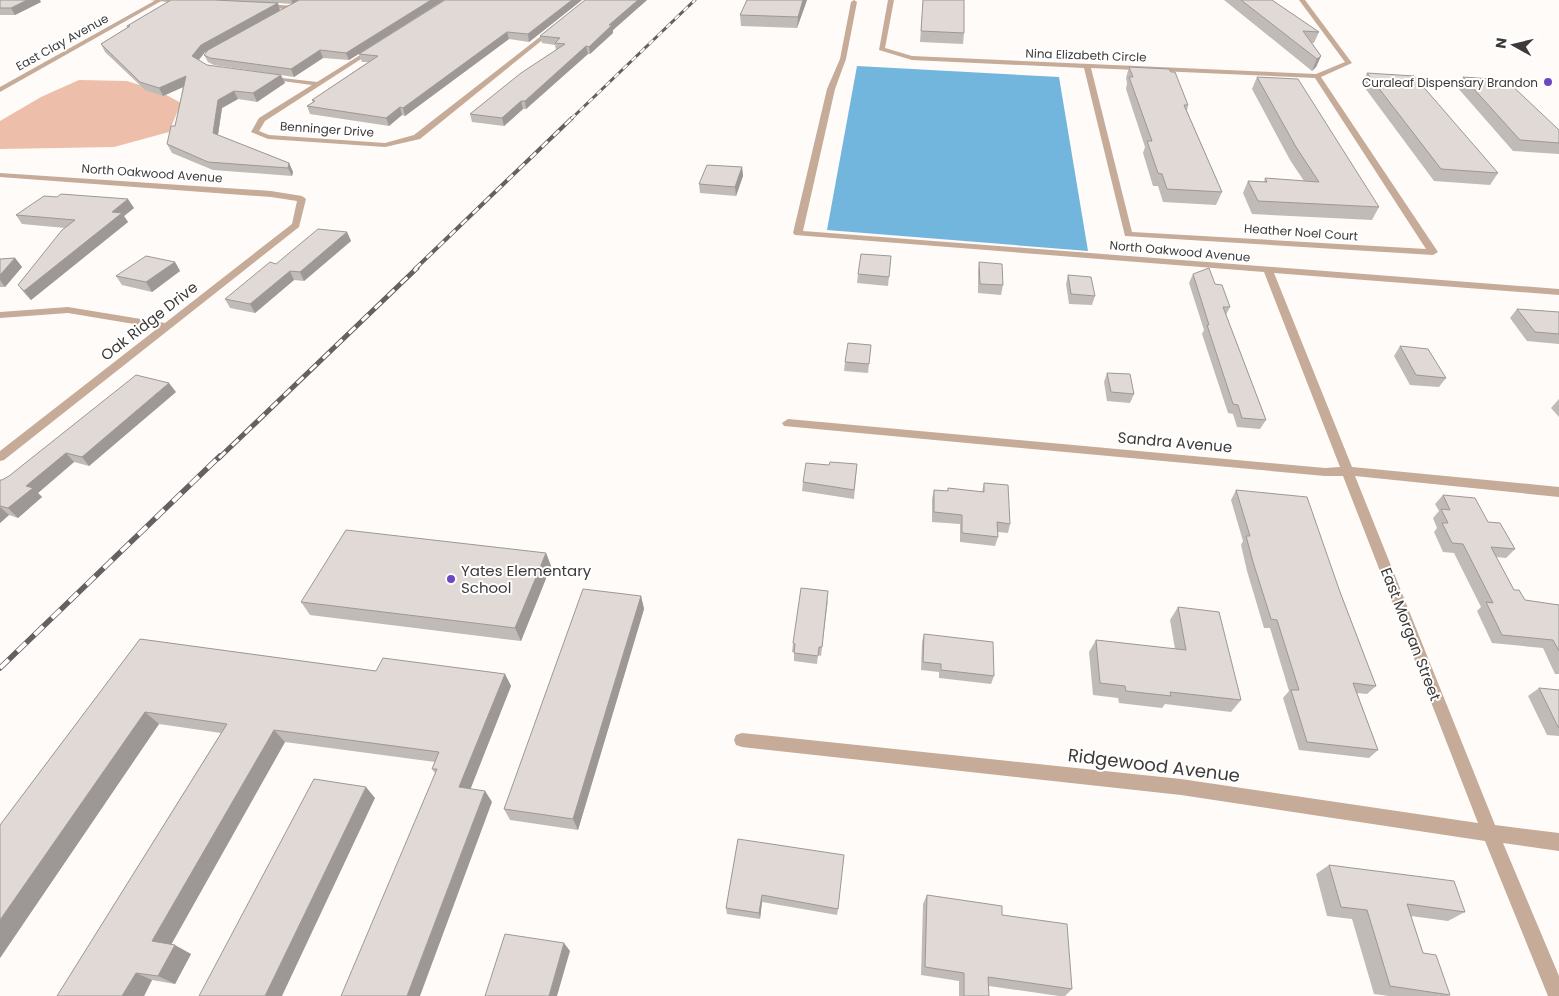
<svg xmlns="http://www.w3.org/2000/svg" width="1559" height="996" font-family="Poppins,sans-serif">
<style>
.green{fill:#edbeaa}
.water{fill:#72b5dd}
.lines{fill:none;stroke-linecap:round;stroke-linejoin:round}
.minor{fill:#c5ab98;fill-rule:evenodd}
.tertiary{fill:#c5ab98;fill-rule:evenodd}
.rail-far3-casing{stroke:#646160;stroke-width:3}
.rail-far2-casing{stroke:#646160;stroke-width:4}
.rail-far1-casing{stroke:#646160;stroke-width:5}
.rail-casing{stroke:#646160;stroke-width:5.5}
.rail-far3{stroke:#fff;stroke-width:2;stroke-dasharray:6;stroke-linecap:butt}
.rail-far2{stroke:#fff;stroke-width:2.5;stroke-dasharray:8;stroke-linecap:butt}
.rail-far1{stroke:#fff;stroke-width:3;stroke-dasharray:9;stroke-linecap:butt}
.rail{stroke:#fff;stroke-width:4;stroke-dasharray:12;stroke-linecap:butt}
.wall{fill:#c1bbb7;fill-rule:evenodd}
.shaded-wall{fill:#9d9895}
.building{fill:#e0d9d5;stroke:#9d9895}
.poi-dot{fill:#6e48c0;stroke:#fff;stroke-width:2}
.labels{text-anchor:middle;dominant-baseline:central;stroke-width:4;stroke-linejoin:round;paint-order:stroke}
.far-street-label{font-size:12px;fill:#3d3a39;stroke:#fff}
.far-poi-label{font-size:12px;fill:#3d3a39;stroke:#fff;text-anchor:end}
.street-label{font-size:15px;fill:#3d3a39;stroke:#fff}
.poi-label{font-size:15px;fill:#3d3a39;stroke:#fff;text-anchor:start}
.near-street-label{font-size:18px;fill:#3d3a39;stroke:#fff}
</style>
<rect width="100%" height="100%" fill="#fefbf9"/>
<path class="green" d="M79,80L127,81L161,92L181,103L169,132L114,147L0,149V121L41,97Z"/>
<path class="water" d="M857,66L1059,77L1088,251L827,230Z"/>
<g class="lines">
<path class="minor" d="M150,0H183L189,2L186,4Z
M854,0L857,2L846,59L835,89L803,231L1559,289V295L1274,273L1352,467L1559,487V497L1355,476L1495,825L1559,833V851L1503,843L1559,976V996H1548L1485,841L1181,795L742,747L736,745L734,740L736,735L742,733L1181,779L1478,823L1343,476H1325L784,426L782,423L788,419L1325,468L1340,467L1264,272L795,235L793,233L827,89L840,59L851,2Z
M888,0H894L885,48L912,56L1316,74L1345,62L1299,0H1305L1352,63L1321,77L1438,252L1433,255L1125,236L1084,68L912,60L879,50ZM1091,68L1315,78L1426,249L1132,232Z
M263,4L297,6L300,8L297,10L261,7Z
M554,26L557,28L556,29L420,139L385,147L268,139L251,132L259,118L312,85L267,79L264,77L265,76L317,82L373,47L375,48V50L265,121L259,131L269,135L385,143L414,135Z
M0,173L271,191L302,196L306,199L299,227L4,460L0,461V451L158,328L68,313L0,318V312L68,307L165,323L292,224L297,201L271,197L0,177Z"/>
<path class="tertiary" d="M156,0H163L0,92V87Z"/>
<g class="rail-far3-casing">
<path id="rail-far3" d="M571,119L695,0"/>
</g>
<g class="rail-far2-casing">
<path id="rail-far2" d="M415,269L572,118"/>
</g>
<g class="rail-far1-casing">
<path id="rail-far1" d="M219,458L417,268"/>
</g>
<g class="rail-casing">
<path id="rail" d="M0,668L220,456"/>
</g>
<use href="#rail-far3" class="rail-far3"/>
<use href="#rail-far2" class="rail-far2"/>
<use href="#rail-far1" class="rail-far1"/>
<use href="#rail" class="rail"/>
</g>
<path class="wall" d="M0,0L41,2L15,15H0Z
M171,0H444L349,60L323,58L294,77L214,65L208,62L204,55L206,52H205L199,60L207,65L285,83L257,102L238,99L222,108L218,135L289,163L293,172L292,176L213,170L172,153L167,144L175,126L183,87L163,96L145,90L105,52L101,44L128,27L127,26ZM278,3L292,4L280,10Z
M445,0H582L529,42L509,39L405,116L402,115L389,126L310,114L307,106L313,102L312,100L368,62H362L359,54Z
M585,0H647L613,30V33L590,54H588L526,109H523L504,126L472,122L470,114L556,50L555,45L542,43L540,36Z
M807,0L797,28L741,26L740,15Z
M923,0L964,33L963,44L920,42Z
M1224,0H1272L1319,32L1314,43H1312L1321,56L1316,67L1312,71Z
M1129,67L1188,105L1187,111L1222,192L1216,205L1163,202L1158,186H1153L1143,153L1145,147L1126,89L1127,83L1126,78Z
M1367,73L1498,173L1490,185L1434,181L1362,84Z
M1257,77L1379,207L1372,220L1252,214L1243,193L1248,181L1264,182L1265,178L1304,181L1290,160L1252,89Z
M1463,77L1559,130V154L1513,151L1457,87Z
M742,167L743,176L736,196L700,193L699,184Z
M134,208L124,216L128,222L31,300L25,294L18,285L65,228L22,224L16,215Z
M347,232L351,241L304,281L294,280L255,313L230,308L225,299L276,264Z
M891,256L888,286L857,283L858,274Z
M15,258L22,267L5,287H0V259Z
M175,262L180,271L152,292L122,285L116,276Z
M979,262L1003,285L1001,295L978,293V271Z
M1193,274L1215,284L1230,307L1226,315L1266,420L1260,429L1237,427L1233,414L1228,413L1202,334L1204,330L1189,283Z
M1068,275L1095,296L1092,305L1069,304L1066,284Z
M1517,309L1559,312V344L1527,341L1510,318Z
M871,345L868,373L844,371L845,362Z
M1400,346L1446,378L1439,387L1410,385L1394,356Z
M1107,373L1134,394L1130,403L1107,401L1104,382Z
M176,392L89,466L74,462L38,493L42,497L18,518L9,515L0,523V480H2Z
M1559,399V417L1551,408Z
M857,464L854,499L802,491L803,482L829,465Z
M984,483L1010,524L1008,533L998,532V537L995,546L960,542V524L932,522V499L934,490L947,491L948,488L982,492Z
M1236,490L1340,592L1376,686L1367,694L1357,693L1378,750L1369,758L1299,750L1283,698L1289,691L1270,628H1264L1247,571L1241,545L1243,541L1231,500Z
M1443,495L1488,522L1515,549L1506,558L1496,557L1514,590L1525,600L1559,605V674H1555L1543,648L1492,643L1477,611L1481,607L1454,553L1443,552L1434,532L1437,528L1433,518L1439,511L1435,504Z
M546,553L551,566L521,641L310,615L301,602Z
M641,596L644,609L578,830L510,820L504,809Z
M828,600L821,656L818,655L817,664L794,661V652H792L793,643Z
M1178,607L1241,700L1231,712L1165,704L1162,708L1119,703L1118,698L1093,695L1089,652L1096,640L1175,649L1170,620Z
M924,634L994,676L991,684L939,678V672L921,670L922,642Z
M140,639L376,671L505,674L511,686L470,789L485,791L492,802L435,773L432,769L435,762L285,742L171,945L191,954L175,984L152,980L144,996H57L221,733L159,724L0,958V825Z
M1539,688L1559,690V736L1547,735L1528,696Z
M738,839L838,909L837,915L762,902L760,919L727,914L726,908Z
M1329,865L1465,912L1448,921L1411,916L1423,953L1450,995L1448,996H1389L1374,994L1352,919L1327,916L1316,874Z
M927,895L1002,915L1072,989L1065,996H1059L989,986V996H959V981L921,975L923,904Z"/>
<path class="shaded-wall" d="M27,0H40L41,2L15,15L11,8Z
M291,0H300L293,4Z
M431,0H444L349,60L346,53Z
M572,0H582L529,42L528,34Z
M638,0H647L613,30V33L590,54L589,47L609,25Z
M803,0H807L797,28L798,17Z
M278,3L280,11L205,52L196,63L192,56L201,45Z
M507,32L509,39L405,116L403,108Z
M586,46L588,54L526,109L525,101Z
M320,50L323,58L294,77L291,69Z
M1321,56L1316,67L1312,71L1317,59Z
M281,75L285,83L257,102L253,93Z
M186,76L190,84L163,96L159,88Z
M234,91L238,99L222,108L217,141L213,133L218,100Z
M521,101L523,109L504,126L502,118Z
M400,107L402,115L389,126L386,118Z
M289,163L293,172L292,176L288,168Z
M742,167L743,176L736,196L735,187Z
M128,199L134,208L124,216L128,222L31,300L24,291L112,212Z
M347,232L351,241L304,281L300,272Z
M15,258L22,267L5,287L0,280V275Z
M175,262L180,271L152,292L146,282Z
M290,271L294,280L255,313L250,304Z
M169,383L176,392L89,466L82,457Z
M66,453L74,462L38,493L42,497L18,518L8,508L26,486Z
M0,507L9,515L0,523Z
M546,553L551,566L521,641L515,628Z
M641,596L644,609L578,830L573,819Z
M505,674L511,686L467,798L459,787Z
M145,712L159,724L0,958V920Z
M274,730L285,742L168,950L152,941Z
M366,787L375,798L282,996H265Z
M485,791L492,802L420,996H407Z
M762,895V902L760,919L759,913Z
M564,943L570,951L557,996H549Z
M175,945L191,954L175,984L158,976Z
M136,973L152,980L144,996H122Z"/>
<path class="building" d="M0,0H27L11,8H0Z
M171,0H214L278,3L201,45L192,56L207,65L281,75L253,93L234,91L218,100L213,133L289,163L288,168L208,162L167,144L171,126H175L186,76L159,88L140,82L101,44L130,26H127Z
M299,0H431L346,53L320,50L291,69L210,58L204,55L208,50Z
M445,0H572L528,34L507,32L403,108L400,107L386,118L307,106L315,101L312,100L378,56L359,54Z
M585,0H638L609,25H612L589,47L586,46L525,101H521L502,118L470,114L521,73L565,44L555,43L560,38L540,36Z
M747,0H803L798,17L740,15Z
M923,0H964V33L921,31Z
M1241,0H1272L1319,32L1303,31L1321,56L1317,59Z
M1129,67L1169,69L1171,72H1175L1188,105H1184L1222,192L1167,189L1162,174L1158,173L1147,141H1152L1129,77H1133Z
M1367,73L1414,76L1498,173L1441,169Z
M1257,77L1298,79L1379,207L1258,201L1248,181L1267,182L1265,178L1319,182L1296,147Z
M1463,77L1506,80L1559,130V143L1520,140Z
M707,165L742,167L735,187L699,184Z
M61,194L128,199L112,212L122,213L24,291L18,285L62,230L75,220L16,215L44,196L57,197Z
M318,229L347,232L300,272L290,271L250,304L225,299L270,262L276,264Z
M861,254L891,256L889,277L858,274Z
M146,256L175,262L146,282L116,276Z
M15,258L0,275V259Z
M979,262L1002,264L1003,285L980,284Z
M1209,268L1215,284L1222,285L1230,307H1223L1266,420L1242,418L1238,405L1233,404L1207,325H1209L1193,274Z
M1068,275L1091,277L1095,296L1071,294Z
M1517,309L1559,312V334L1535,332Z
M848,343L871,345L869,364L845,362Z
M1400,346L1428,349L1446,378L1416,375Z
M1107,373L1130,374L1134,394L1111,392Z
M136,375L169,383L82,457L66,453L26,486L33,488L8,508L0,506V480H2L9,476Z
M830,462L857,464L854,490L803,482L806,463L829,465Z
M984,483L1008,485L1010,524L997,522L998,537L962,533V515L934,512V490L948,491V488L984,492Z
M1236,490L1307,497L1340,592L1376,686L1353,683L1378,750L1307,742L1291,690H1299L1277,620L1271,619L1253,562L1246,536H1250Z
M1443,495L1475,498L1488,522L1500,523L1515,549L1491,547L1514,590H1519L1525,600L1559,605V651L1553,640L1502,635L1486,602L1493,603L1463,544L1452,543L1442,523H1448L1441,509L1450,510Z
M346,530L546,553L515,628L301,602Z
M801,588L828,591L822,647H819L818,656L794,653L795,644L793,643Z
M583,589L641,596L573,819L504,809Z
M1178,607L1219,612L1241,700L1170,692L1171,696L1126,691L1125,686L1100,683L1096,640L1186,650Z
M924,634L993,642L994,676L941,670V664L923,662Z
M140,639L376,671L383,658L505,674L459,787L485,791L407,996H341L437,769H432L439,752L274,730L152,941L175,945L158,976L136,973L122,996H57L227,724L145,712L0,920V825Z
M1539,688L1559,690V727H1558Z
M314,779L366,787L265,996H199Z
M738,839L844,855L838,909L762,895L759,913L726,908Z
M1329,865L1454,881L1465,912L1407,904L1423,953L1436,955L1450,995L1390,986L1367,910L1341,907Z
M927,895L1002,906V915L1067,924L1072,989L988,977L989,996H964V973L925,967Z
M505,934L564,943L549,996H485Z"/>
<g class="poi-dot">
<circle cx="1548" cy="82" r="5"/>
<circle cx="451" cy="579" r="5"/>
</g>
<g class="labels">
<g class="far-street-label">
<text transform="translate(62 42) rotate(-29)">East Clay Avenue</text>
<text transform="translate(1086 55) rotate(2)">Nina Elizabeth Circle</text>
<text transform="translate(327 129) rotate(4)">Benninger Drive</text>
<text transform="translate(152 173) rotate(4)">North Oakwood Avenue</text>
<text transform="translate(1301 232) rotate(4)">Heather Noel Court</text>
<text transform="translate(1180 251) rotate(5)">North Oakwood Avenue</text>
</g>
<g class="far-poi-label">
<text x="1538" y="82">Curaleaf Dispensary Brandon</text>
</g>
<g class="street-label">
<text transform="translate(149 321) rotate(-38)">Oak Ridge Drive</text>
<text transform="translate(1175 442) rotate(5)">Sandra Avenue</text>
<text transform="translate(1411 634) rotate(69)">East Morgan Street</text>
</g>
<g class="poi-label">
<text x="461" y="570">Yates Elementary<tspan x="461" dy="17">School</tspan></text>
</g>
<g class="near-street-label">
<text transform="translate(1154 765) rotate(7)">Ridgewood Avenue</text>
</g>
</g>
<g transform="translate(1514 45) rotate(278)" stroke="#ffffff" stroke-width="4" paint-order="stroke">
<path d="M0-4L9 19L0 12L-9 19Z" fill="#3d3a39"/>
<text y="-8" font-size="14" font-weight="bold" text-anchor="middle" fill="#3d3a39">N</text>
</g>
</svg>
